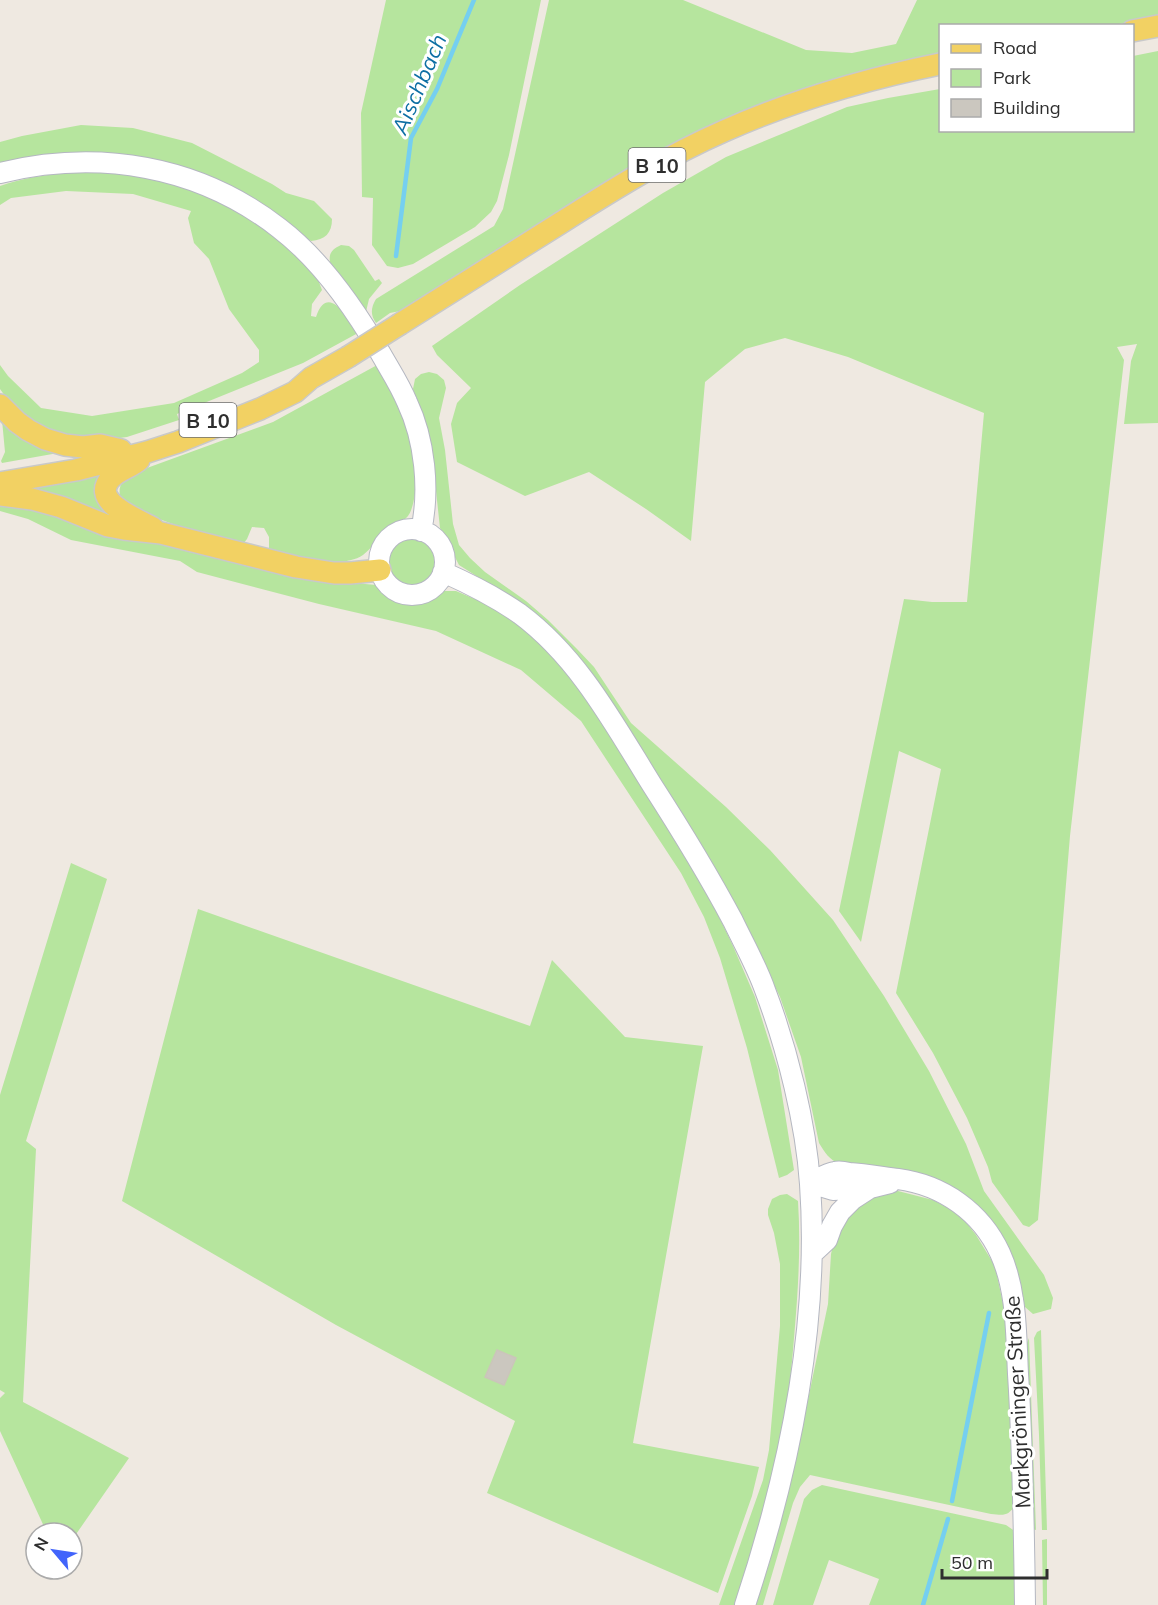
<svg xmlns="http://www.w3.org/2000/svg" width="1158" height="1605" font-family="Mulish,sans-serif">
<style>
.green{fill:#b6e59e}
.lines{fill:none;stroke-linecap:round;stroke-linejoin:round}
.stream{stroke:#75cff0;stroke-width:4.5}
.building{fill:#cbc7bf;stroke:#cbc5ba;stroke-width:1.5}
.secondary-casing{stroke:#b4b7c1;stroke-width:22}
.primary-casing{stroke:#c9c9c9;stroke-width:24}
.secondary{stroke:#fff;stroke-width:20}
.primary{stroke:#f2d163;stroke-width:21}
.primary-bridge-casing{stroke:#c9c9c9;stroke-width:24;stroke-linecap:butt}
.primary-bridge{stroke:#f2d163;stroke-width:21}
.labels{text-anchor:middle;dominant-baseline:central;stroke-width:6;stroke-linejoin:round;paint-order:stroke}
.shield{fill:#fff;stroke:#6d6d6d;stroke-width:1.5}
.shield-label{font-size:20px;font-weight:bold;fill:#2e2e2e}
.street-label{font-size:21px;fill:#2e2e2e;stroke:#fff}
.water-label{font-size:22px;font-style:italic;fill:#0d6fa3;stroke:#fff}
</style>
<rect width="100%" height="100%" fill="#efe9e1"/>
<path class="green" d="M386,0H541L509,155L497,201L491,212L475,227L413,264L398,268L387,266L372,245L373,198L362,197L361,113Z
M549,0H683L806,50L852,53L896,44L917,0H1158V18L1112,25L940,26V55L898,64L816,84L731,117L677,142L611,179L400,311L390,313L376,323C370,315 371,307 376,299L494,226L503,209Z
M1158,51V423L1124,424L1131,361L1137,344L1117,347L1124,360L1070,836L1038,1220L1029,1227L1023,1225L992,1182L988,1167L967,1118L933,1053L896,993L941,769L899,751L861,942L839,911L904,599L932,602H967L984,413L848,357L785,338L745,349L705,382L691,541L646,509L589,472L525,496L457,462L451,424L457,403L471,388L437,355L432,346L520,285L663,193L726,157L847,107L888,98L940,89V130H1132L1133,56Z
M81,125L133,128L192,143L272,184L286,193L314,201L332,219C332,233 325,240 311,241L200,175L0,169V142L22,136Z
M66,173H116L161,180L207,196L229,205L287,244L317,277L322,290L312,304L311,316L316,317C328,282 348,319 358,333L303,363L177,414L179,420L127,437L104,440L63,439L18,414L0,389V365L8,376L41,408L92,416L174,403L242,373L259,362V350L229,309L209,259L194,243L188,218L191,211L133,194L66,191L11,198L0,205V186C22,178 44,175 66,173Z
M341,245L349,246L354,250L375,281L379,279L382,283L369,299L365,316L332,268C327,256 330,250 341,245Z
M379,364C400,403 424,454 414,499C413,505 411,512 408,516C402,523 392,526 385,532C377,539 372,548 363,555C341,570 293,556 269,551V537L264,528L252,527L247,539L243,544L200,534L132,509L122,504C116,485 121,482 136,472L273,422Z
M429,372L437,374L444,380L446,388L439,418L445,450L453,524L459,545L470,558L485,572L526,601L548,620L577,649L594,667L631,723L726,807L770,850L833,920L884,996L929,1071L966,1144L984,1191L1044,1275L1053,1298L1051,1309L1033,1314L1025,1307L1007,1249L964,1195L943,1182L924,1175L897,1169L839,1164C829,1159 825,1153 819,1143L801,1057L780,997L731,897L648,760L511,598L459,565L440,528L432,454L428,431L413,389L415,379L421,374Z
M2,420L58,453L2,463L1,461L5,452Z
M98,476C97,479 96,482 95,485C92,502 106,513 120,520L32,489Z
M0,502L25,504L117,534L294,574L344,582L376,585L393,598L400,601L416,603L444,591H456L484,603L513,620L531,635L552,655L575,683L594,710L651,799L708,893L733,946L755,997L778,1070L794,1170L787,1175L779,1178L747,1048L720,958L704,917L681,873L581,721L521,670L436,631L319,604L197,572L180,561L71,540L28,519L0,511Z
M387 562a25 25 0 1 1 50 0a25 25 0 1 1-50 0Z
M71,863L107,879L26,1141L36,1149L23,1402L129,1458L72,1540V1533H47L0,1431V1398L5,1393L0,1390V1095Z
M198,909L530,1026L552,960L625,1037L703,1046L633,1443L759,1467L752,1496L718,1593L487,1493L515,1421L336,1325L122,1201Z
M898,1191L933,1200L950,1209L965,1221L976,1235L995,1266L1007,1322L1015,1505C1008,1517 1003,1515 991,1514L810,1475L800,1487L793,1503L763,1605H755L769,1564L793,1471L828,1304L831,1254L835,1236L854,1205L882,1192Z
M787,1194L798,1201C801,1247 798,1292 794,1338C791,1376 787,1414 779,1451C768,1503 751,1554 736,1605H719L763,1480L769,1450L780,1326V1264L774,1233L768,1215V1209L772,1199L780,1195Z
M1041,1330L1047,1530H1042L1039,1435L1034,1338L1037,1332Z
M1029,1338L1036,1530L1033,1529L1025,1348Z
M822,1485L1006,1525L1016,1532V1605H869L879,1579L829,1560L813,1605H773L804,1499L812,1490Z
M1047,1539V1605H1043L1042,1540Z"/>
<g class="lines">
<path class="stream" d="M396,256L411,138L437,89L474,0
M952,1501L989,1313
M923,1605L948,1519"/>
</g>
<path class="building" d="M497,1350L516,1358L504,1385L485,1377Z"/>
<g class="lines">
<g class="secondary-casing">
<path id="secondary" d="M0,173C98,149 198,165 279,228C321,260 355,309 381,354C390,370 400,385 407,402C425,440 430,490 421,531
M379 562a33 33 0 1 1 66 0a33 33 0 1 1-66 0Z
M443,572C470,584 496,597 520,614C579,658 614,724 652,785C681,830 708,874 733,921C744,944 757,967 765,990C787,1048 806,1123 810,1184C820,1324 789,1472 745,1605
M810,1183C818,1179 827,1173 835,1172C839,1171 845,1172 849,1173C865,1174 882,1177 898,1179C943,1185 981,1212 1000,1253C1017,1290 1016,1334 1018,1374C1023,1451 1024,1528 1025,1605
M810,1183L833,1190L870,1188L890,1183
M812,1254L827,1240L832,1226L840,1212L853,1199L870,1188"/>
</g>
<g class="primary-casing">
<path id="primary" d="M1132,31L1158,26
M400,324C454,290 508,256 562,222C614,189 667,156 724,131C794,100 866,79 940,64
M0,405L17,422L28,430L45,439L65,445L83,447L100,445L121,450
M139,460C131,467 119,470 111,478C89,502 138,519 153,528
M0,483L76,470L147,452L178,442L260,409L295,392L311,378L348,357
M0,495L32,499L61,507L108,526L124,529L161,533L296,567L334,573H350L380,570"/>
</g>
<use href="#secondary" class="secondary"/>
<use href="#primary" class="primary"/>
<g class="primary-bridge-casing">
<path id="primary-bridge" d="M348,357L400,324"/>
</g>
<use href="#primary-bridge" class="primary-bridge"/>
</g>
<g class="labels">
<g class="shield">
<rect x="628.5" y="148" width="57" height="34" rx="4.5"/>
<rect x="179.5" y="403" width="57" height="34" rx="4.5"/>
</g>
<g class="shield-label">
<text x="657" y="165">B 10</text>
<text x="208" y="420">B 10</text>
</g>
<g class="street-label">
<text transform="translate(1017 1402) rotate(-93)">Markgröninger Straße</text>
</g>
<g class="water-label">
<text transform="translate(419 84) rotate(-67)">Aischbach</text>
</g>
</g>
<rect x="939" y="24" width="195" height="108" fill="#ffffff" stroke="#ababab" stroke-width="1.5"/>
<rect x="951" y="44" width="30" height="9" fill="#f2d163" stroke="#ababab" stroke-width="1.5"/>
<text x="993" y="54" font-size="18" fill="#2e2e2e">Road</text>
<rect x="951" y="69" width="30" height="18" fill="#b6e59e" stroke="#ababab" stroke-width="1.5"/>
<text x="993" y="84" font-size="18" fill="#2e2e2e">Park</text>
<rect x="951" y="99" width="30" height="18" fill="#cbc7bf" stroke="#ababab" stroke-width="1.5"/>
<text x="993" y="114" font-size="18" fill="#2e2e2e">Building</text>
<g transform="translate(54 1551) rotate(299)"><circle r="28" fill="#ffffff" stroke="#ababab" stroke-width="1.5"/>
<path d="M0-4.5L10 22L0 15L-10 22Z" fill="#4264fb"/>
<text y="-9" font-size="16" font-weight="bold" text-anchor="middle" fill="#2e2e2e">N</text>
</g>
<path d="M942 1569v9h105v-9" fill="none" stroke="#2e2e2e" stroke-width="3"/>
<text x="951" y="1569" font-size="18" fill="#2e2e2e" stroke="#ffffff" stroke-width="4.5" paint-order="stroke">50 m</text>
</svg>
